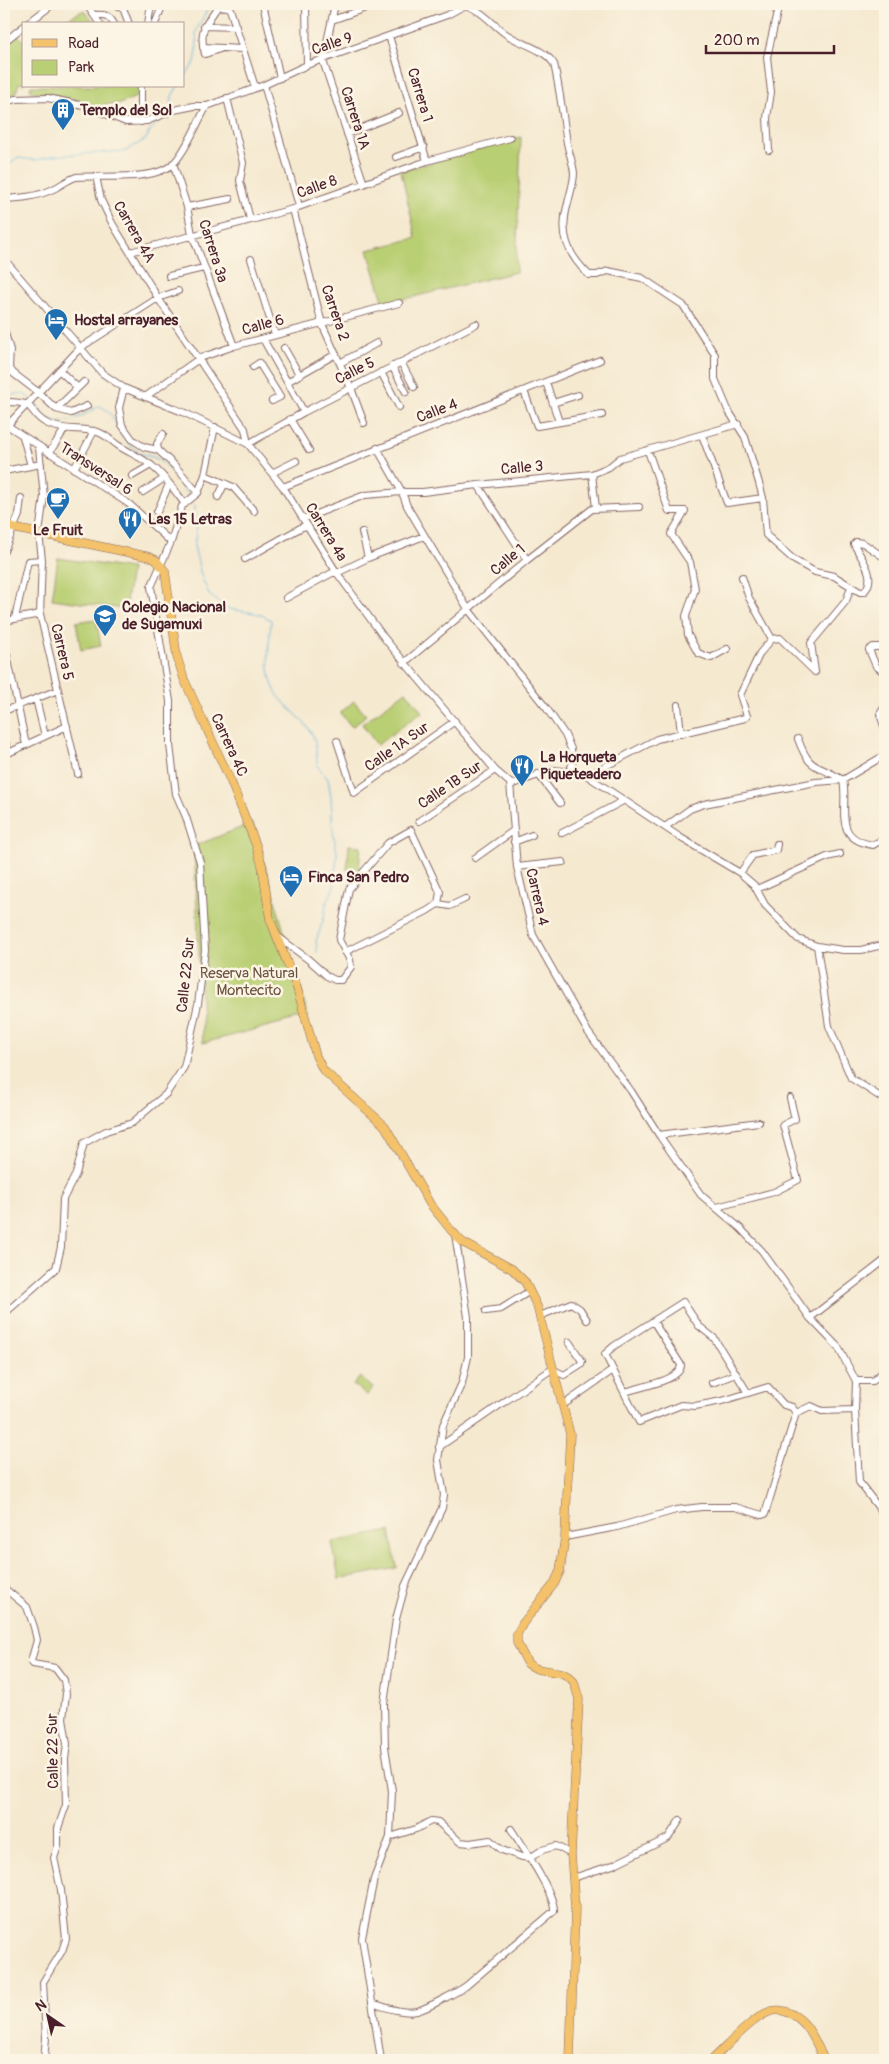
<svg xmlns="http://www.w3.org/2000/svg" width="889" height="2064" font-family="Pangolin,sans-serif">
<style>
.green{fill:#b9cf73;stroke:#82774f}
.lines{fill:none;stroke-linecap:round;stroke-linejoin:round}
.stream{stroke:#5fb2db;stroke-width:1}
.minor-casing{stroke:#866665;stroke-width:8}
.major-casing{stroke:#866665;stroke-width:9}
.minor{stroke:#fff;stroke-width:6}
.major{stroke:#f3c26a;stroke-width:8}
.labels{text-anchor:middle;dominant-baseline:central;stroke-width:5;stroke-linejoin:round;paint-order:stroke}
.street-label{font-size:15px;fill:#4a1f2b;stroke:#fcf5e5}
.poi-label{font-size:15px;font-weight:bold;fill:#4a1f2b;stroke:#fcf5e5;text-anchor:start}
.park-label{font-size:15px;fill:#6b5441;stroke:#fcf5e5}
</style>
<rect width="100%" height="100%" fill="#fcf5e5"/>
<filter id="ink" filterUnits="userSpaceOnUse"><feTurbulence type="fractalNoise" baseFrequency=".02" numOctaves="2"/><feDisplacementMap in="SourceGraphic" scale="10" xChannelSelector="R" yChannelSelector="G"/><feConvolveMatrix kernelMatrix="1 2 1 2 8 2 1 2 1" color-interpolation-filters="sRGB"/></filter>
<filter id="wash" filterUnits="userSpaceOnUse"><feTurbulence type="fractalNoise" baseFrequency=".0096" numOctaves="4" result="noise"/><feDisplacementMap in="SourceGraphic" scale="20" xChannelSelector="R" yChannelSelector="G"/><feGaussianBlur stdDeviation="1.12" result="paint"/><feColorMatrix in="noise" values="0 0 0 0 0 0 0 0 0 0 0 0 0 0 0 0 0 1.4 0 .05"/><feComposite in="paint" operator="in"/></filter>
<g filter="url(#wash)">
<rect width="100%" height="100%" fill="#f5e9d0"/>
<path class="green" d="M84,10L96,24H58Z
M18,35L24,41V84L19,83L16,93L4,97V47Z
M30,86H138V96L120,104H105L100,109L82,101L31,91Z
M521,137L516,272L384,304L368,250L416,238L401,171Z
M58,558L131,569L125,609L52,599Z
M96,619L101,646L81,650L76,622Z
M406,691L422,712L377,745L362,724Z
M354,701L366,715L352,727L340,713Z
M253,823L308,1016L203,1043L194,846Z
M349,845L361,846L359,871L347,870Z
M360,1377L373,1388L367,1395L353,1385Z
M390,1531L397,1568L339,1579L332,1542Z"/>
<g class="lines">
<path class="stream" d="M184,78L195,62L197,52L196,32L210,4
M171,108L172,96L178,86
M4,169L17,158L36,160L52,156L126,151L146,139L149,132L163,117
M4,397L22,393L29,398
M33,401C39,405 40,410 46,416C61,432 85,413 100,406C120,417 112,428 127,442C131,447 137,452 142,454C147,456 153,456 157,459C170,468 182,485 190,498
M192,501L195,506L197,526L194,546L201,575L209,595L229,609L260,614L271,620C270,640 265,666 273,686C280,705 302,715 312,734C318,745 315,756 318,767L328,779L331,796L333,831L337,853L334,887L326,904L324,918L316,941L317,952"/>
</g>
</g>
<g filter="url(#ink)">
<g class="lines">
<g class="minor-casing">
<path id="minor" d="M86,4L100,24
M114,4L118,7L123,8
M188,4V6
M263,4L280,78
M306,4L307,65
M4,5V4
M465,5C482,10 492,24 506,34C520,44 544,48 554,64C560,90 563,117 567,143C569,153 573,163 574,173C574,183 570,193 568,203C559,233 567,254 589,275H597L608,271L642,278L683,305L715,355V379L728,410L745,437L759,483L763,498L766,535L794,560L815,572L834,576L860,592H864C878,576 861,559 854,544L856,542L863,543L885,558
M123,8L129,24
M94,15C104,14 109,15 114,24
M332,20L377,4
M27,24L53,4
M148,24L151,4
M155,24L163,4
M204,26L236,27
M389,36L427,161
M4,42L24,26
M203,47L242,49
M220,49L205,54C198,31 206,24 218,6L227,7L230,9L255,87
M323,61L364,184
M323,61L335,4
M264,85L299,206
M141,86V122
M227,98L243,163L240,181L250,219
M4,102L16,99L48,98L88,107L126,122L147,121L174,110L194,106H207L264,85L307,65L447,15L467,4
M347,134L399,113
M769,150L767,118L771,92L767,57L779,4
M396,157L424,147
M173,163L187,207L192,234L234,346
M96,176L101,200L112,223L158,298L245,429L248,444
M4,199C21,198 36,197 51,190C60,186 67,180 76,177C102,175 155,182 174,163C188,148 196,124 207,106
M187,207L230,199
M293,209L322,324L351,388L364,423
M130,252L293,209L427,161L510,138
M4,259L102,373L124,388L185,413L248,444L283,487L337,573L385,639L495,770L510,783
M251,259L275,335
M169,276L204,268
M4,330L10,350L9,367L13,373L39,393L56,409L71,413L87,406
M263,339L304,412
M284,348L299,374
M401,362L414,387
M340,363L377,343
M392,366L406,392
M253,367L259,363L280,397L272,401
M59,370L78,388
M381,372L399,407
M287,382L336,354
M546,382L559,422
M124,388L119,408L122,425L133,440L144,447L158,450
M524,391L537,426L602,415
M145,397L200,358L234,346L399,303
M4,402C41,401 25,413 48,424C63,431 78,428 93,431C104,432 111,441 119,446C130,453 143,458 152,466C165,476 175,491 185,504
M553,403L578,395
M56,409L84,382
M290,419L309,450
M5,424L129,504L171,542
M4,429L80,348L158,298L178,291
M163,434L157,444L158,450L175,466L198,493
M702,435L727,503L763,498
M23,437L31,466
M248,444L304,412L476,324
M39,448L44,496L39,533L42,560L40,614L78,774
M377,448L402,492L407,506L468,609L547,709L565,735L571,749L573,762L570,770
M648,451L669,511H685L671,534L690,562L695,589L686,616L688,635L698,653L711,658L727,649
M49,453L65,429
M74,469L94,431
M4,471L41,464
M272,473L296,461
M592,474L596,508
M205,475L233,487L254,511
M132,476L151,465
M478,485L527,560
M283,487L600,360
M143,492L165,478
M218,497L225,483
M157,512L169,484
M303,519L365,495L402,492H423L478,485L592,474L609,467L620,458L738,424
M362,532L368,558
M4,551L19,515L21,498
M245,559L302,527L308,526
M742,577L749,598L772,639
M286,598L332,573H337L368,558L424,536
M15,618L28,561L42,560
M4,621L40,614
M4,641L26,745
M879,647H873L869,650L876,666L885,673
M404,663L527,560L592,509L639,507
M815,672L811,643L846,601L851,587
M36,699L45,736
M678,705L681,734
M885,706L880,714L885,729
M4,711L58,690
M4,737L8,753
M798,739C810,772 816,763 843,780C849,808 831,838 873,845L885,838
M337,741L354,793L455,721
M4,755L67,726
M538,774L560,803
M589,775L657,739L745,718L747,716L740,695L760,653L772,639L780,638L815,672
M510,783L517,867L533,935L588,1032L631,1091L659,1135L701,1195L740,1228L762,1251L810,1318L838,1347L856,1381L855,1410L859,1482L885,1516
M510,783L513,784L553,770L583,773L681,838L740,873L754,885L765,905L798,939L817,946L843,950H861L878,946L885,948
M419,821L495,770
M665,827L690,809L704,804L816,782L843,780L885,755
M562,833L623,801
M514,842L532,835
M475,858L513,831
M517,867L563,862
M740,873L753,855L776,850L777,844
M757,889L827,857L840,854
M438,904L450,906L465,899
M277,936L309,960L327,976L335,980H341L351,967L350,960L339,940L349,889L388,843L411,830L440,892L438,904
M817,946L829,1026L851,1078L885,1100
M345,952L427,911L438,904
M659,1135L759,1122
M717,1207L774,1192L798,1180L783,1125L795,1119L790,1098
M486,1311L501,1309L530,1291
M4,1314L56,1268L61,1247L63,1199L76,1174L84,1143L106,1131L132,1123L166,1094L184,1067L198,1004L205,950L200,862L186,817L176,794L170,745V701L151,587L171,542L182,506L198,493L205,475L215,427
M540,1316L571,1303L580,1309L587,1320
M810,1318L885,1260
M856,1381H873L885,1370
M712,1383L736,1374
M625,1392C638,1387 681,1381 681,1365L653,1321
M748,1393L714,1338L699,1326L683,1302L614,1346L605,1354L639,1422L681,1405L695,1406L722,1401L768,1387L784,1405L792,1407L796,1413
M563,1405L613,1370
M439,1447L552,1369L564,1375L581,1364L582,1361L569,1342
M565,1537L617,1527L676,1510L702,1507H735L762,1515L765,1514L796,1413L811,1406L822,1411L855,1410
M4,1588L27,1607L34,1627L37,1640L31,1661L33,1664L55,1668L64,1680L66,1694L63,1718L67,1744L65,1759L66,1805L58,1828V1846L54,1858L61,1890L66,1939L62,1951L43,1982L46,2038L44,2060
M390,1837L416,1829L431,1821L438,1822L460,1842L470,1843L490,1840L502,1850L522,1857L530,1858L542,1850L556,1846L571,1854
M573,1878L613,1865L668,1838L680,1820
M372,2003C385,2007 403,2014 417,2011C428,2008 457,1992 466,1986L554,1911C555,1893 521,1845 511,1829
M381,2060L362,1938L374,1879L390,1837L392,1791L385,1747L384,1704L396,1619L405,1586L442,1508L444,1495L438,1460L443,1425L462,1383L468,1357V1317L455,1234"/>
</g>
<g class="major-casing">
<path id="major" d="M4,523L13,528L150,557L156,560L165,571L177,657L184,679L231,782L256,845L262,865L270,919L297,988L316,1056L323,1070L385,1126L430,1204L451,1230L462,1242L512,1269L525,1282L537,1306L570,1434L565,1537L560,1571L554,1584L523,1623L517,1634V1643L528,1664L537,1669L562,1673L569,1677L574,1682L579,1699L571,1854L575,1908L570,2060
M712,2060C725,2048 756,2014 772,2011C785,2008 798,2016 806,2026C814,2036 819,2049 824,2060"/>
</g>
<use href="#minor" class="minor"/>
<use href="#major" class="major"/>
</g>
</g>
<defs>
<g id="building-pin" transform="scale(1.25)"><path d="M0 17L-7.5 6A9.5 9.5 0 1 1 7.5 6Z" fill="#1f6fb2" stroke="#fcf5e5"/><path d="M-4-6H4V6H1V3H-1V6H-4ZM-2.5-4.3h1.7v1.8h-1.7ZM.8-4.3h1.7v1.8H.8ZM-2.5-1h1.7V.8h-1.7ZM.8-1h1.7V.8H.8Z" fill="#fff"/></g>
<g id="hotel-pin" transform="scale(1.25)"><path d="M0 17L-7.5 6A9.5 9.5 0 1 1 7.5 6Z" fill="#1f6fb2" stroke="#fcf5e5"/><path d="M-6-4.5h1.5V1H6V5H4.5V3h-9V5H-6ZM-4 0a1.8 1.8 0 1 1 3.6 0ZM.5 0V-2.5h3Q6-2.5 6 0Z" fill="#fff"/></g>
<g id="cafe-pin" transform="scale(1.25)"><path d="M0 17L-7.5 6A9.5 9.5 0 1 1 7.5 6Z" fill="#1f6fb2" stroke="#fcf5e5"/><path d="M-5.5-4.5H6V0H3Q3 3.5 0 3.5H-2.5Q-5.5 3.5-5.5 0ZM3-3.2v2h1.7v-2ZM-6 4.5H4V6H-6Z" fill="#fff"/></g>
<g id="restaurant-pin" transform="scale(1.25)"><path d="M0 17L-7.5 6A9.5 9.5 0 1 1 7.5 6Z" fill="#1f6fb2" stroke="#fcf5e5"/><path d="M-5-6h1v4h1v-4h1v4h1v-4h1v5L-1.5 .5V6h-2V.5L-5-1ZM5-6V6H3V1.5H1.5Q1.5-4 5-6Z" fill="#fff"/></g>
<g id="school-pin" transform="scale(1.25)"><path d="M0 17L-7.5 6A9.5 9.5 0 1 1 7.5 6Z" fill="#1f6fb2" stroke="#fcf5e5"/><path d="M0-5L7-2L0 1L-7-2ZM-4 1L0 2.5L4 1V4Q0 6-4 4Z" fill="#fff"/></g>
</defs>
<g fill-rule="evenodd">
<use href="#building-pin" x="63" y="110"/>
<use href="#hotel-pin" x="56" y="320"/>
<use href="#cafe-pin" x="58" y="499"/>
<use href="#restaurant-pin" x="130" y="519"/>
<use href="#school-pin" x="105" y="616"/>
<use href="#restaurant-pin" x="522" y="766"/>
<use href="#hotel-pin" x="291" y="877"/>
</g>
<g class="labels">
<g class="street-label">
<text transform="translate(332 44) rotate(-19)">Calle 9</text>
<text transform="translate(420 95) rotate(73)">Carrera 1</text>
<text transform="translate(355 118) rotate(72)">Carrera 1A</text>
<text transform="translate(317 187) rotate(-20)">Calle 8</text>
<text transform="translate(134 232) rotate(60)">Carrera 4A</text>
<text transform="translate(213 251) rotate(72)">Carrera 3ª</text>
<text transform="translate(335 313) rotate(71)">Carrera 2</text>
<text transform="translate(263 325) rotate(-15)">Calle 6</text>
<text transform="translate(355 371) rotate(-27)">Calle 5</text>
<text transform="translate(437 411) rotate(-21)">Calle 4</text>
<text transform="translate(522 468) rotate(-5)">Calle 3</text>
<text transform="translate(96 469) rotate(33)">Transversal 6</text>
<text transform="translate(326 532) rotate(58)">Carrera 4ª</text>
<text transform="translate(508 560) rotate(-40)">Calle 1</text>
<text transform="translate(62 652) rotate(77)">Carrera 5</text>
<text transform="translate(229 745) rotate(65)">Carrera 4C</text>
<text transform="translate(397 747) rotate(-35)">Calle 1A Sur</text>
<text transform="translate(450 785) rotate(-34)">Calle 1B Sur</text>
<text transform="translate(537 897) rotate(77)">Carrera 4</text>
<text transform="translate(186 975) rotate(-84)">Calle 22 Sur</text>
<text transform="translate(53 1751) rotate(-91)">Calle 22 Sur</text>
</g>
<g class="poi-label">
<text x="80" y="110">Templo del Sol</text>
<text x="74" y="320">Hostal arrayanes</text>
<text x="148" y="519">Las 15 Letras</text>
<text x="58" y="530" text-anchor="middle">Le Fruit</text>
<text x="122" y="607">Colegio Nacional<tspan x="122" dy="17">de Sugamuxi</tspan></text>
<text x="540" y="757">La Horqueta<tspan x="540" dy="17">Piqueteadero</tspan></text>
<text x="308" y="877">Finca San Pedro</text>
</g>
<g class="park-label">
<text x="249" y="973">Reserva Natural<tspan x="249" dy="17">Montecito</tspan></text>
</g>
</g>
<rect width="889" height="2064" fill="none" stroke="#fcf5e5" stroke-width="20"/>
<rect x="22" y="22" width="162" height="65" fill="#fcf5e5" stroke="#b59f9b"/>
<rect x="32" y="39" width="25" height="8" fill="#f3c26a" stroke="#b59f9b"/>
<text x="68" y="48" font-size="15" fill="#4a1f2b">Road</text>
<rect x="32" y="60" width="25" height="15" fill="#b9cf73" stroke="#b59f9b"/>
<text x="68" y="72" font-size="15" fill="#4a1f2b">Park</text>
<g transform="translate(48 2016) rotate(326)" stroke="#fcf5e5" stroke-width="4" paint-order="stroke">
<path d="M0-4L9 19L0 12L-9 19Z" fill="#4a1f2b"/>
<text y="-8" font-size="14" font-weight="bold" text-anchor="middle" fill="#4a1f2b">N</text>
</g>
<path d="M706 45v8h128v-8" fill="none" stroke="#4a1f2b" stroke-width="2.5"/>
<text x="714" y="45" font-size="15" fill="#4a1f2b" stroke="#fcf5e5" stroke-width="4" paint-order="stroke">200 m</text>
</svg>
